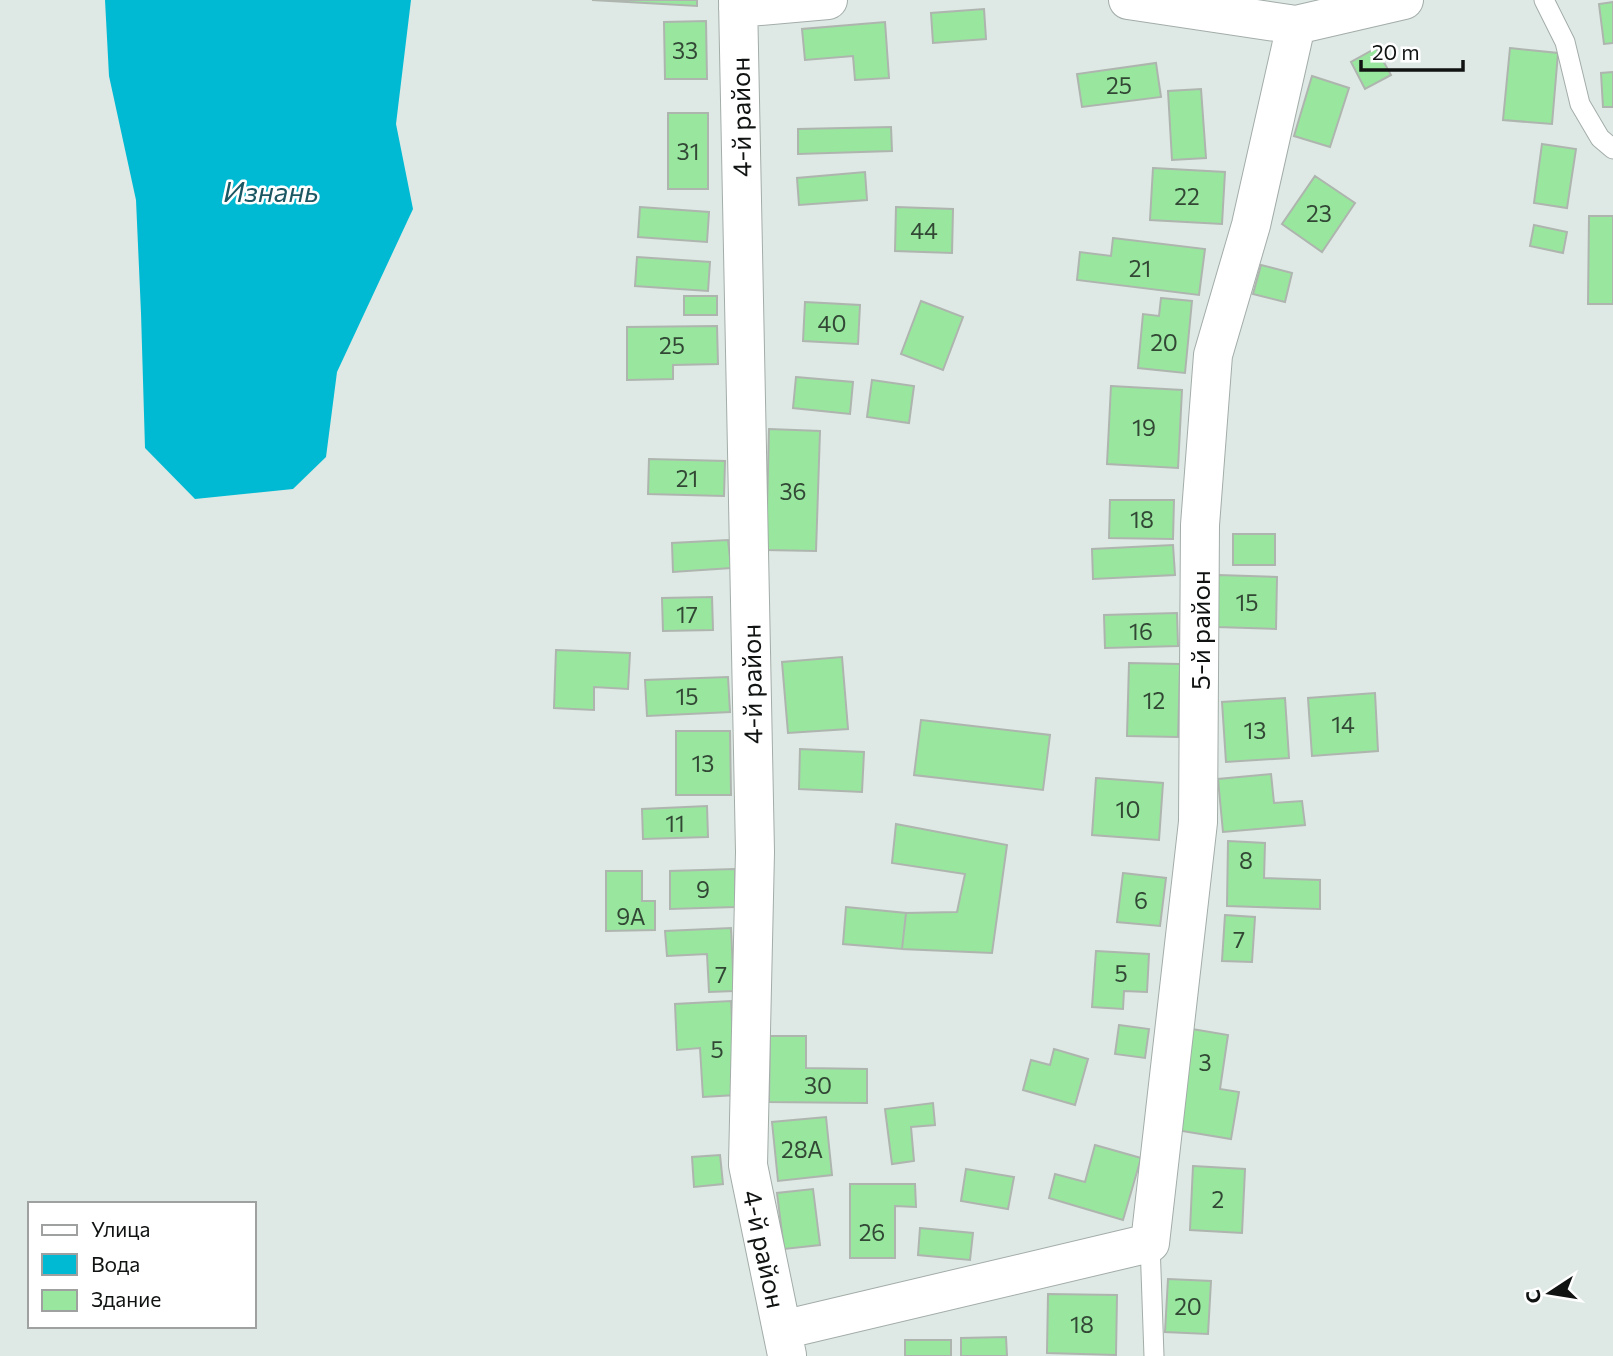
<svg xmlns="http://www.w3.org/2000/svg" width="1613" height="1356" font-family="Commissioner,sans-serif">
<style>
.water{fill:#00bad3}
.building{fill:#99e79f;stroke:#aeb5af;stroke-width:2}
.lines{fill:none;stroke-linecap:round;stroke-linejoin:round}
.lane-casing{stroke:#a3ada8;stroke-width:21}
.street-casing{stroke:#a3ada8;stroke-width:40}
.lane{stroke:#fff;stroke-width:19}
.street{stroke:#fff;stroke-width:38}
.labels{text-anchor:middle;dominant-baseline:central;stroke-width:5;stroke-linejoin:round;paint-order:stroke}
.number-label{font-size:23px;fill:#324835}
.street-label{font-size:26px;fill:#101312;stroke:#fff}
.water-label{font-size:28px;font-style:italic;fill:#1c5863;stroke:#fff}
</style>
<rect width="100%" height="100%" fill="#dee8e4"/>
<path class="water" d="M105,0H411L396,124L413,209L337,372L326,457L293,489L195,499L145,448L141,313L136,200L109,76Z"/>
<path class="building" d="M592,0H697V6Z
M1613,2V43L1604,44L1599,4Z
M984,9L986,39L933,43L931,13Z
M706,21L707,79H665L664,22Z
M885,22L889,78L855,80L853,56L805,60L802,29Z
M1376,48L1391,75L1365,89L1351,62Z
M1510,48L1558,53L1552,124L1503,120Z
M1156,63L1161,97L1082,107L1077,74Z
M1613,72V107H1603L1601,73Z
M1312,76L1349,88L1330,147L1294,136Z
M1201,89L1206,158L1172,160L1168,91Z
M668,113H708V189H668Z
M891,127L892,151L798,154V129Z
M1542,144L1576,149L1567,208L1534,203Z
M1153,168L1225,172L1222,224L1150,220Z
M865,172L867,200L799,205L797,178Z
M1315,176L1355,203L1322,252L1282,224Z
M640,207L709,212L707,242L638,237Z
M896,207L953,209L952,253L895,251Z
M1589,216H1613V304H1588Z
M1534,225L1567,232L1563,253L1530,246Z
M1113,238L1205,249L1199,295L1077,280L1080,252L1111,256Z
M637,257L710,262L708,291L635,286Z
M1261,265L1292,273L1285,302L1253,294Z
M684,296H717V315H684Z
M1161,298L1192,301L1185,373L1138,368L1143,314L1159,316Z
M921,301L963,317L943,370L901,354Z
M805,302L860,305L858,344L803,341Z
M717,326L718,364L673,365V379L627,380V327Z
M796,377L853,382L850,414L793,408Z
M872,380L914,386L909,423L867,417Z
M1111,386L1182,390L1178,468L1107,464Z
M769,429L820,431L816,551L766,550Z
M649,459L725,461L724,496L648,494Z
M1110,500H1174L1173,539L1109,538Z
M1233,534H1275V565H1233Z
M728,540L731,568L673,572L672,543Z
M1173,545L1175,575L1093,579L1092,549Z
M1218,575L1277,577L1276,629L1217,627Z
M712,597L713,630L663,631L662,598Z
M1177,613L1178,646L1105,648L1104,615Z
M556,650L630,653L628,689L594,687V710L554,708Z
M842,657L848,729L788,733L782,662Z
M1129,663L1180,664L1178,737L1127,736Z
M728,677L730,712L647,716L645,680Z
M1375,693L1378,751L1312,756L1308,698Z
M1285,698L1289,758L1226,762L1222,702Z
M921,720L1050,735L1043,790L914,775Z
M676,731H730L731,795H676Z
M800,749L864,752L862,792L799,789Z
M1271,774L1274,803L1302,801L1305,825L1223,832L1218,779Z
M1096,778L1163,783L1159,840L1092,835Z
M707,806L708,837L643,839L642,809Z
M896,824L1007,845L992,953L902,949L906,913L957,912L965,874L892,863Z
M1228,841L1265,843L1264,878L1320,880V909L1227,906Z
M735,869V907L670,909V871Z
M606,871H642V901H655V930L606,931Z
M1123,873L1166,878L1160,926L1117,922Z
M846,907L906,913L902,949L843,944Z
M1225,915L1255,917L1252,962L1222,961Z
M731,928L734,991L709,992L707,954L667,956L665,931Z
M1096,951L1149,954L1147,992L1124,991L1123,1009L1092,1007Z
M731,1001L736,1095L703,1097L700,1048L677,1050L675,1004Z
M1119,1025L1149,1029L1145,1058L1115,1054Z
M1192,1029L1228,1035L1220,1089L1239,1092L1231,1139L1176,1130Z
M770,1036H806V1068L867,1069V1103L769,1102Z
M1054,1049L1088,1059L1075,1105L1023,1090L1031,1060L1050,1065Z
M933,1103L935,1125L911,1127L914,1161L892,1164L885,1109Z
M826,1117L832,1175L778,1181L772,1122Z
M1095,1145L1141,1158L1123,1220L1049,1198L1055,1174L1085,1182Z
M720,1155L723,1184L694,1187L692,1157Z
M1193,1166L1245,1169L1242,1233L1190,1230Z
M966,1169L1014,1177L1008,1209L961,1201Z
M850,1184H915L916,1207L895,1206V1258H850Z
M813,1189L820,1245L784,1249L777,1193Z
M920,1228L973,1233L970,1260L918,1255Z
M1168,1279L1211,1281L1208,1334L1165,1332Z
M1048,1294L1117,1295L1116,1355L1047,1353Z
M1006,1337L1007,1356H961V1338Z
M905,1340H951V1356H905Z"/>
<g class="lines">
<g class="lane-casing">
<path id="lane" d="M1544,0L1565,42L1580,104L1600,138L1613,149
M1150,1243L1154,1356"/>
</g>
<g class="street-casing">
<path id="street" d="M738,0L755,852L748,1165L787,1355
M1128,0L1296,25L1404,0
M738,8L828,0
M782,1330L1150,1243L1198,822L1200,525L1213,355L1251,225L1296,25"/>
</g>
<use href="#lane" class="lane"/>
<use href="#street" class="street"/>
</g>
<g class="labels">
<g class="number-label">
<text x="685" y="50">33</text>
<text x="1119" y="85">25</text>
<text x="688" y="151">31</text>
<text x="1187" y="196">22</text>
<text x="1319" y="213">23</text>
<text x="924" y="230">44</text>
<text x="1140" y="268">21</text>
<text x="832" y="323">40</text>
<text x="1164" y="342">20</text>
<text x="672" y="345">25</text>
<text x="1144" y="427">19</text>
<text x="687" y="478">21</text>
<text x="793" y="491">36</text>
<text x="1142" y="519">18</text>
<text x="1247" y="602">15</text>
<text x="687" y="614">17</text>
<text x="1141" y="631">16</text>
<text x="687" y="696">15</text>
<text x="1154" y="700">12</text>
<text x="1343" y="724">14</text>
<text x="1255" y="730">13</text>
<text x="703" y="763">13</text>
<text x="1128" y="809">10</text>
<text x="675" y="823">11</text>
<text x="1246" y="860">8</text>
<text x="703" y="889">9</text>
<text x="1141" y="900">6</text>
<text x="631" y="916">9А</text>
<text x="1239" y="939">7</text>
<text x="1121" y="973">5</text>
<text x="721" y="974">7</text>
<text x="717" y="1049">5</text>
<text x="1205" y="1062">3</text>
<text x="818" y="1085">30</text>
<text x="802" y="1149">28А</text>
<text x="1218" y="1199">2</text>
<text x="872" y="1232">26</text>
<text x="1188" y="1306">20</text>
<text x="1082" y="1324">18</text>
</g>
<g class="street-label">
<text transform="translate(740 117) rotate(-91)">4-й район</text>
<text transform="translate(1199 630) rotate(-90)">5-й район</text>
<text transform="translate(751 684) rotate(-91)">4-й район</text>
<text transform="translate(765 1249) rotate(78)">4-й район</text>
</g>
<g class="water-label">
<text x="271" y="191">Изнань</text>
</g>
</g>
<rect x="28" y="1202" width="228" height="126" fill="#ffffff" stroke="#9fa1a0" stroke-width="2"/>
<rect x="42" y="1225" width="35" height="10" fill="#ffffff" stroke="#9fa1a0" stroke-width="2"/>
<text x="91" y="1237" font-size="21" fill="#101312">Улица</text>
<rect x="42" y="1254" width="35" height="21" fill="#00bad3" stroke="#9fa1a0" stroke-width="2"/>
<text x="91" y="1272" font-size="21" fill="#101312">Вода</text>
<rect x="42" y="1290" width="35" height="21" fill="#99e79f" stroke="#9fa1a0" stroke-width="2"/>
<text x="91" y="1307" font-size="21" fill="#101312">Здание</text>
<g transform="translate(1550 1293) rotate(258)" stroke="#ffffff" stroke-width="5" paint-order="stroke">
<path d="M0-5L12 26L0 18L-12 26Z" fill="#101312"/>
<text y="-10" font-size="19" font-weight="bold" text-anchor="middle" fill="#101312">С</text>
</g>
<path d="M1361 60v10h102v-10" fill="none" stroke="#101312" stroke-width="3.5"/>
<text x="1372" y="60" font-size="21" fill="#101312" stroke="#ffffff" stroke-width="5" paint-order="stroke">20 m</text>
</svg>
